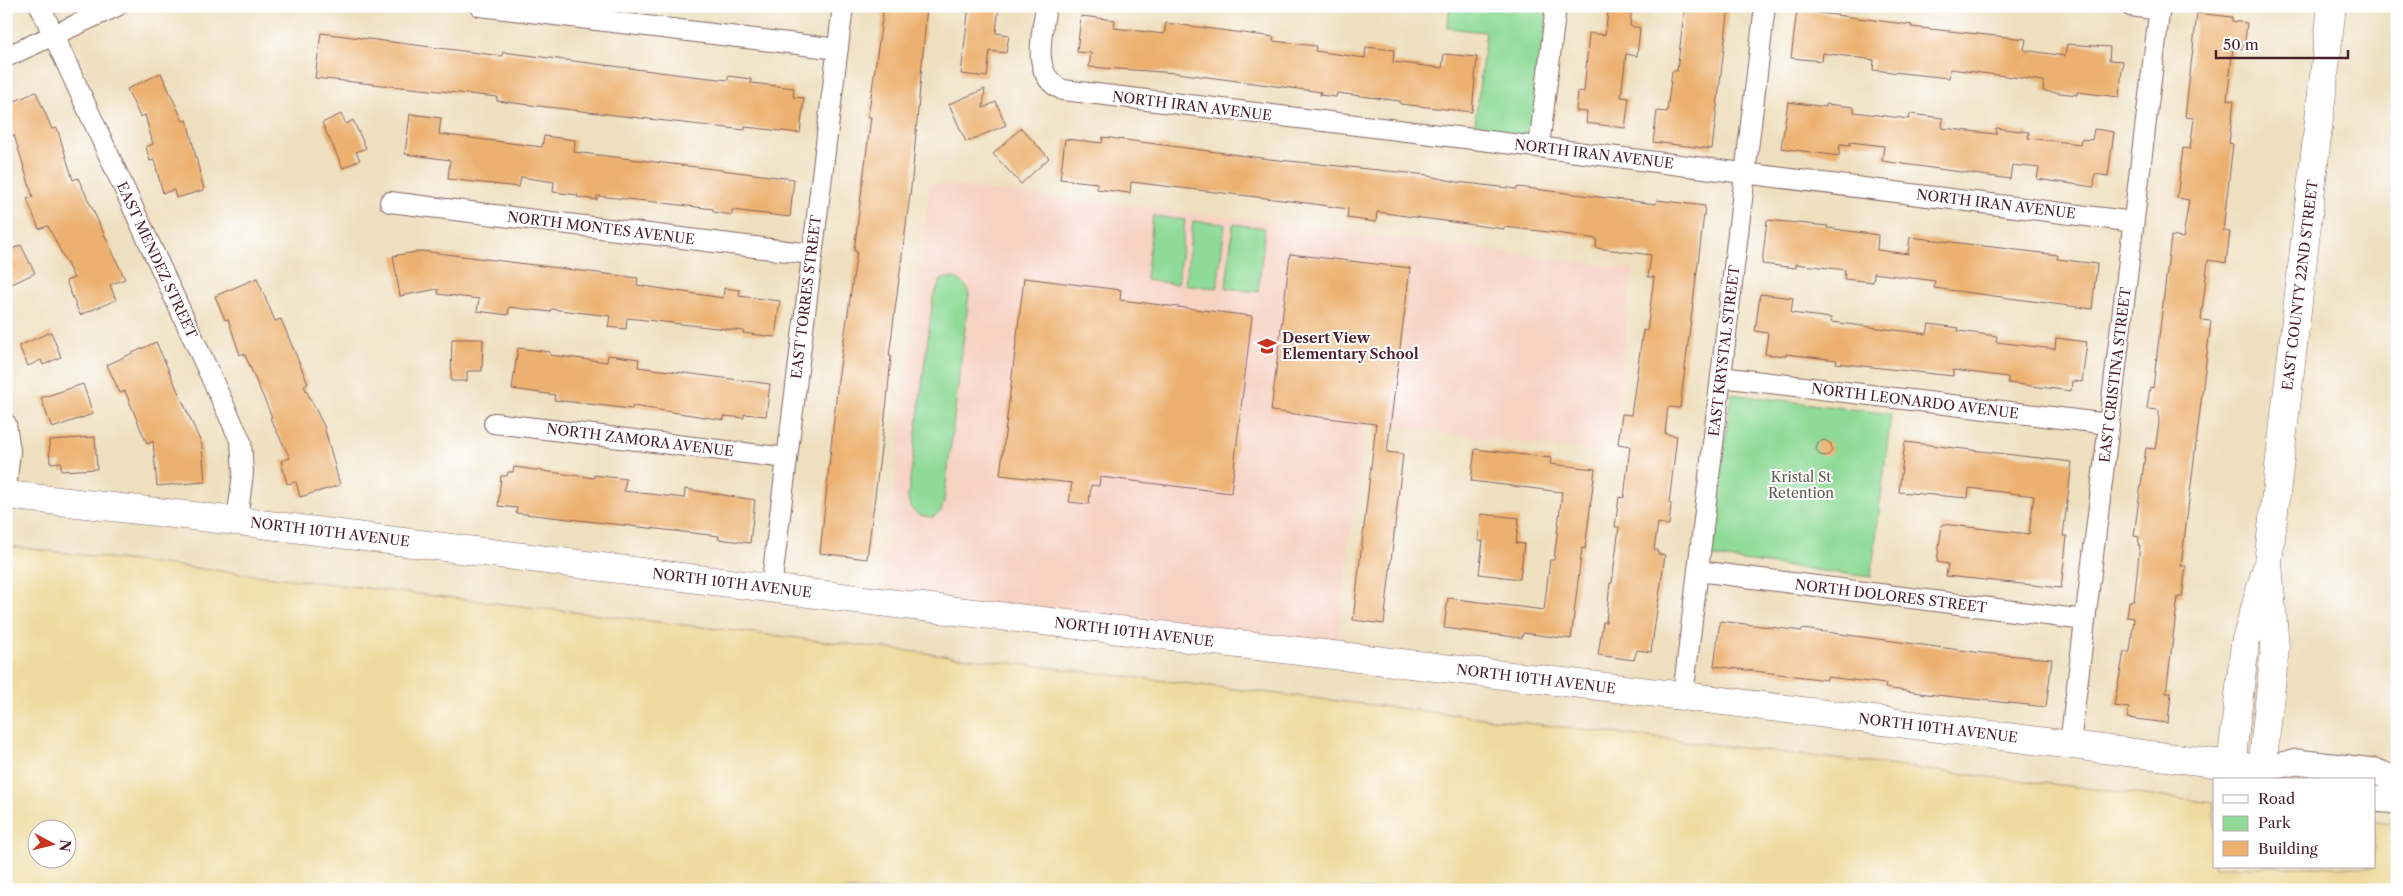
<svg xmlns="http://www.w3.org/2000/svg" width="2403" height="896" font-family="'Libre Caslon Text',serif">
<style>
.built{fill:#f6d2c3}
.green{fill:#8eda96;stroke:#6c7c60}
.sand{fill:#eeda9e;stroke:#9c7c64;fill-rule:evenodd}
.building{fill:#ecb16f}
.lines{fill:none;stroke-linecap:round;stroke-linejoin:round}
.minor-casing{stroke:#83625f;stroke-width:22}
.tertiary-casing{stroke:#83625f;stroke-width:27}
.secondary-casing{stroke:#83625f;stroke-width:29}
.minor{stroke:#fff;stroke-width:20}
.tertiary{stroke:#fff;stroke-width:25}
.secondary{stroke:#fff;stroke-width:28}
.labels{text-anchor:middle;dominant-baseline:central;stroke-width:4;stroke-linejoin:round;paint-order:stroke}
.street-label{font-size:14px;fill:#4a1f2b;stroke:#fff}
.poi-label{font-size:14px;font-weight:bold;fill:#4a1f2b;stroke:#fff;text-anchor:start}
.park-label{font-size:14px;fill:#5e574b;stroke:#fff}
</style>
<rect width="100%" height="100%" fill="#fff"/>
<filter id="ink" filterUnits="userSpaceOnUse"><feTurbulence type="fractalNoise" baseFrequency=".02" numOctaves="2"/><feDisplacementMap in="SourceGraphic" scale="10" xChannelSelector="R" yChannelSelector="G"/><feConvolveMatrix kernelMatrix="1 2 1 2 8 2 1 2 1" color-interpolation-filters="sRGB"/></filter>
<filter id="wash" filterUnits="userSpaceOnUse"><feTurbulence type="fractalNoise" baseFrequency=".0096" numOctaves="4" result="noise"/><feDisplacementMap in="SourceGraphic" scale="20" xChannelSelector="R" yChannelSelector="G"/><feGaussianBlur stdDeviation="1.12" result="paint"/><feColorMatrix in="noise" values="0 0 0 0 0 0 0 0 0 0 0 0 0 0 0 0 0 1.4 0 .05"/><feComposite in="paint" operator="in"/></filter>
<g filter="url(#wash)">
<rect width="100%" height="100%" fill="#eedfbf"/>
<path class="built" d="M930,183L1294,225L1633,269L1610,453L1364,424L1335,656L880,602Z"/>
<path class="green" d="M1450,6H1556L1539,147L1473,139L1486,32L1447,28Z
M1153,216L1185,220L1178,284L1146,280Z
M1193,221L1225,224L1217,288L1185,285Z
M1233,224L1265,228L1258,292L1226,288Z
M946,278C959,277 965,282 969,294L944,501L941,511L933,517C918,517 910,512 908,497L933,297L941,280Z
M1731,394L1891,414L1871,577L1711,557Z"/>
<path class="sand" d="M6,546L2214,803V867H2374V821L2397,824V890H6ZM38,828H68V858H38Z"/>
<g id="blocks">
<path class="building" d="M884,6H927L912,179L889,356H891L887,401L867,559L820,553L838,380L857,251H854L871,117H868Z
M969,6H999L996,33L1009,35L1006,53L990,51L987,77L961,74Z
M1609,6H1632L1630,26L1640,28L1637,56L1626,54L1621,97L1629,98L1625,128L1586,123L1587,112L1576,111L1578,91L1584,92L1589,33L1605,35Z
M1685,6H1729L1712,149L1653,142L1657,111L1667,112L1672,71H1677Z
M1797,10L1912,25L1911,27L2026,39L2024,50L2065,56L2067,44L2110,47L2109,60L2123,61L2119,97L2077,92V95L2043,91L2044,81L1950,69L1949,78L1873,70L1874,60L1823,53L1822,61L1791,58Z
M2197,13L2232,17V21L2247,23L2244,49L2233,47L2227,100L2234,101L2229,143L2233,144L2223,231L2230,232L2226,263L2208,260L2201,320L2211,321L2181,566H2186L2182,597H2178L2166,693H2171L2168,723L2127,718L2129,708L2114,706L2124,652H2130L2134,618L2127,617L2129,601H2134L2140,545H2138L2139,537L2134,536L2146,448L2155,449L2159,423V410L2147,409L2150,387L2153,388L2171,236L2183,238L2189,200L2177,198L2183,148L2190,149L2194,118L2185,117Z
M1081,16L1115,20L1114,28L1164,34L1166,23L1274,37L1273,41L1316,46L1315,51L1365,58L1366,47L1394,50L1393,62L1442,68L1444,54L1477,57L1472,112L1400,104V101L1337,93L1336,97L1320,95L1321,92L1177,73L1089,67L1091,53L1077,52Z
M321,33L502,56L503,52L683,75L728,80V76L751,79V83L794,88L793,97L804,98L800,133L745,127V130L657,120L497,101V97L315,78Z
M161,73L183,121L187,120L204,190L176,198L174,190L163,193L154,160L150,161L146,147L153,144L145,115L140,117L127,89Z
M985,89L983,108L996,102L1006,125L966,142L949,104Z
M36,92L52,129L57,128L73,180L78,178L125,279L110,285L116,300L80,315L66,281L74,278L48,226L39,229L27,199L33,197L14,135L6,139V105Z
M1788,102L1826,107V104L1854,107V112L1909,119L1910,114L1943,118L1942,128L1996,134V128L2029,132L2028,138L2080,144L2081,139L2092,140L2094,129L2114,132L2108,176L2095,174L2094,187L2037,179L2039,168L2012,165L2010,179L1882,161L1884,146L1850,142V145L1840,144L1839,156L1781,148Z
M341,114L346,124L353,120L366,148L356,152L360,160L343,168L322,123Z
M410,114L441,118L439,134L542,147L544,136L575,140L574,152L794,179L790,217L732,210V215L713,212V209L655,202L597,196V200L577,197L578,195L553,192L554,182L521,177L519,187L448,179L450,160L405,154Z
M1021,128L1049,158L1021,184L993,154Z
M1103,137L1269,159L1428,175V176L1457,182L1517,189L1518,187L1656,204L1657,200L1705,206L1680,408L1668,407L1665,434L1677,436L1669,503L1671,504L1669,525L1658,523L1654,550H1658V554L1665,555L1651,652L1637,650L1634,660L1598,655L1603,622H1606L1610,583H1612L1619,527H1615L1619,497L1624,498L1630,446L1618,444L1622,414L1631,415L1643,330L1647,331L1654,277H1648L1651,255L1596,248L1597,239L1557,233L1504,227V229L1377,212L1376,222L1347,218L1348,209L1307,203L1131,182L1130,193L1097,189V183L1060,179L1065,139L1102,143Z
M1767,220L1828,226L1827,228L1878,235L1877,250L1908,254L1910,237L2058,255L2057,259L2097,264L2092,309L1934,288L1935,281L1874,273L1873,282L1844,279L1845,270L1796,264V268L1762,264Z
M21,245L35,273L6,287V252Z
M422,251L638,278L637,285L723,298L724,288L740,290L739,296L780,301L775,337L743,333L744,331L627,318L626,329L608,327L610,316L551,309L550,312L509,307L508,315L477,311L479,299L438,294V289L400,296L393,256Z
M1290,254L1410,268L1387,452L1403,454L1384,624L1353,620L1376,424L1271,411Z
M257,278L275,321L281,319L308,384L304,386L324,426L340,485L300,497L296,482L287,484L281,461L290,458L270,418L272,417L244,353L240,355L228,319L225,320L215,296Z
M1024,278L1121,290L1120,300L1252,316L1231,493L1100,477L1099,486L1091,485L1089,504L1069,502L1072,483L1000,475Z
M1760,294L1793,298L1791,313L1831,318V322L1927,334L1929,324L1959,328L1958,331L1997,336L1996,342L2055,349L2056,338L2087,342L2082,382L2072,381L2071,391L2008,383V377L1953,370V376L1836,363L1837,360L1786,354V356L1765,354L1768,333L1755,331Z
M51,332L61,357L43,365L41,360L28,366L19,346Z
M452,339H483L482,371H467V381H451Z
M156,342L202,445L205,482L157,486L153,441L147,444L125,391L120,393L107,365Z
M518,348L550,352V355L607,362L608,355L639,359L638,367L770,384L766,416L744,414V418L724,416V420L633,406L632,409L554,400L555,395L512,389Z
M83,384L93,414L52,428L41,398Z
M95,437L97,469L61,471V462L50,463L49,440Z
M1825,440L1831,444L1832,451L1827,456L1820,455L1816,449L1818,442Z
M1905,442L2072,462L2063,536H2067L2061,588L1946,576L1948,564L1937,562L1942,524L2029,534L2034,496L1969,488L1968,498L1899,492Z
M1475,449L1551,458L1550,464L1595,469L1585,549L1582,548L1571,639L1523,633L1522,638L1444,628L1448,598L1544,610L1550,560H1554L1562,492L1471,481Z
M514,467L594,478V475L626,479L624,491L684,498L685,489L755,500L750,543L718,539L719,536L516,513L517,508L498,506L501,476H507L508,472H513Z
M1481,514L1519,518L1516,543L1524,544L1520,579L1479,574L1483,541H1478Z
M1720,621L1802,631V629L1833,633L1982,653L2052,659L2046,707L1927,694L1885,688L1886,684L1827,677V680L1714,666Z"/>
</g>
</g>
<g filter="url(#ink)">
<use href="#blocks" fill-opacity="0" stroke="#83625f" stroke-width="1"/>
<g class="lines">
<g class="minor-casing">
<path id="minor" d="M40,6L241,442L243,473L237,521
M480,6L838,49
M1046,6C1042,35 1030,76 1063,90L1473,139L2134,222
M2131,6L2160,10
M6,57L117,6
M1539,147L1556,6
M390,202L811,254
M1721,377L2109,424
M494,423L787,458
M6,424L10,451L6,489
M1698,571L2085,620
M771,588L843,6
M1683,696L1765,6
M2070,744L2160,6"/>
</g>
<g class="tertiary-casing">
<path id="tertiary" d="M2262,769L2297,762L2374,771L2397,780
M2374,799L2397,801"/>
</g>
<g class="secondary-casing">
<path id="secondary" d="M6,495L237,521L880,602L1683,696L2262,769L2275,648L2268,563
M2231,766L2245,643L2268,563L2332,6"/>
</g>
<use href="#minor" class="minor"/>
<use href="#tertiary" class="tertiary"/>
<use href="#secondary" class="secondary"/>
</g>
</g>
<defs>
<g id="school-bare" transform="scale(1.5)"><path d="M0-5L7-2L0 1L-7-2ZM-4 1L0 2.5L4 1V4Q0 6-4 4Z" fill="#c8321e" stroke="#fff" stroke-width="2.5" paint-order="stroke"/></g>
</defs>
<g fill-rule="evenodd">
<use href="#school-bare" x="1267" y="346"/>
</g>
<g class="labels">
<g class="street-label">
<text transform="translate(1192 106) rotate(7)">NORTH IRAN AVENUE</text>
<text transform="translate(1594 154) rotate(7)">NORTH IRAN AVENUE</text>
<text transform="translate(1996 204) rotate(7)">NORTH IRAN AVENUE</text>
<text transform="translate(601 228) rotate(7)">NORTH MONTES AVENUE</text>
<text transform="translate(157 260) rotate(65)">EAST MENDEZ STREET</text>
<text transform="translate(2300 285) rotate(-83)">EAST COUNTY 22ND STREET</text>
<text transform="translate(806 297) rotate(-83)">EAST TORRES STREET</text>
<text transform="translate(1724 351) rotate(-83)">EAST KRYSTAL STREET</text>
<text transform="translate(2115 375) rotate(-83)">EAST CRISTINA STREET</text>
<text transform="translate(1915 401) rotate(7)">NORTH LEONARDO AVENUE</text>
<text transform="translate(640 440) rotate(7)">NORTH ZAMORA AVENUE</text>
<text transform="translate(330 532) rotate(7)">NORTH 10TH AVENUE</text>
<text transform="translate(732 583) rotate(7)">NORTH 10TH AVENUE</text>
<text transform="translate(1891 596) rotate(7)">NORTH DOLORES STREET</text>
<text transform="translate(1134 632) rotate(7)">NORTH 10TH AVENUE</text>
<text transform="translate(1536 679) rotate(7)">NORTH 10TH AVENUE</text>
<text transform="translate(1938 728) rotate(7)">NORTH 10TH AVENUE</text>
</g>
<g class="poi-label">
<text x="1282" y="338">Desert View<tspan x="1282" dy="16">Elementary School</tspan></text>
</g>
<g class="park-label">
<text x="1801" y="477">Kristal St<tspan x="1801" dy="16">Retention</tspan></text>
</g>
</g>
<rect width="2403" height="896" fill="none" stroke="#fff" stroke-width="25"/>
<rect x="2213" y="778" width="162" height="90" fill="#ffffff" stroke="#b7a5aa"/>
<rect x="2223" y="795" width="25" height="8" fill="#ffffff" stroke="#b7a5aa"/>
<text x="2258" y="804" font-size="15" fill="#4a1f2b">Road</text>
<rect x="2223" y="816" width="25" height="15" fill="#8eda96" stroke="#b7a5aa"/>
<text x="2258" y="828" font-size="15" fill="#4a1f2b">Park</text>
<rect x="2223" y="841" width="25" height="15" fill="#ecb16f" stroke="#b7a5aa"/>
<text x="2258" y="854" font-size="15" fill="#4a1f2b">Building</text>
<g transform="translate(52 844) rotate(97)"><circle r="24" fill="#ffffff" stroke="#b7a5aa"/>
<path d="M0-4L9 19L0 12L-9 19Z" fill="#c8321e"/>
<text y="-8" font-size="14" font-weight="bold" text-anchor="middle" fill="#4a1f2b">N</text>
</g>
<path d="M2216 50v8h132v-8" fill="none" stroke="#4a1f2b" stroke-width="2.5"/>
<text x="2223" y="50" font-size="15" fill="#4a1f2b" stroke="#ffffff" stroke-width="4" paint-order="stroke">50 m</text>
</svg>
